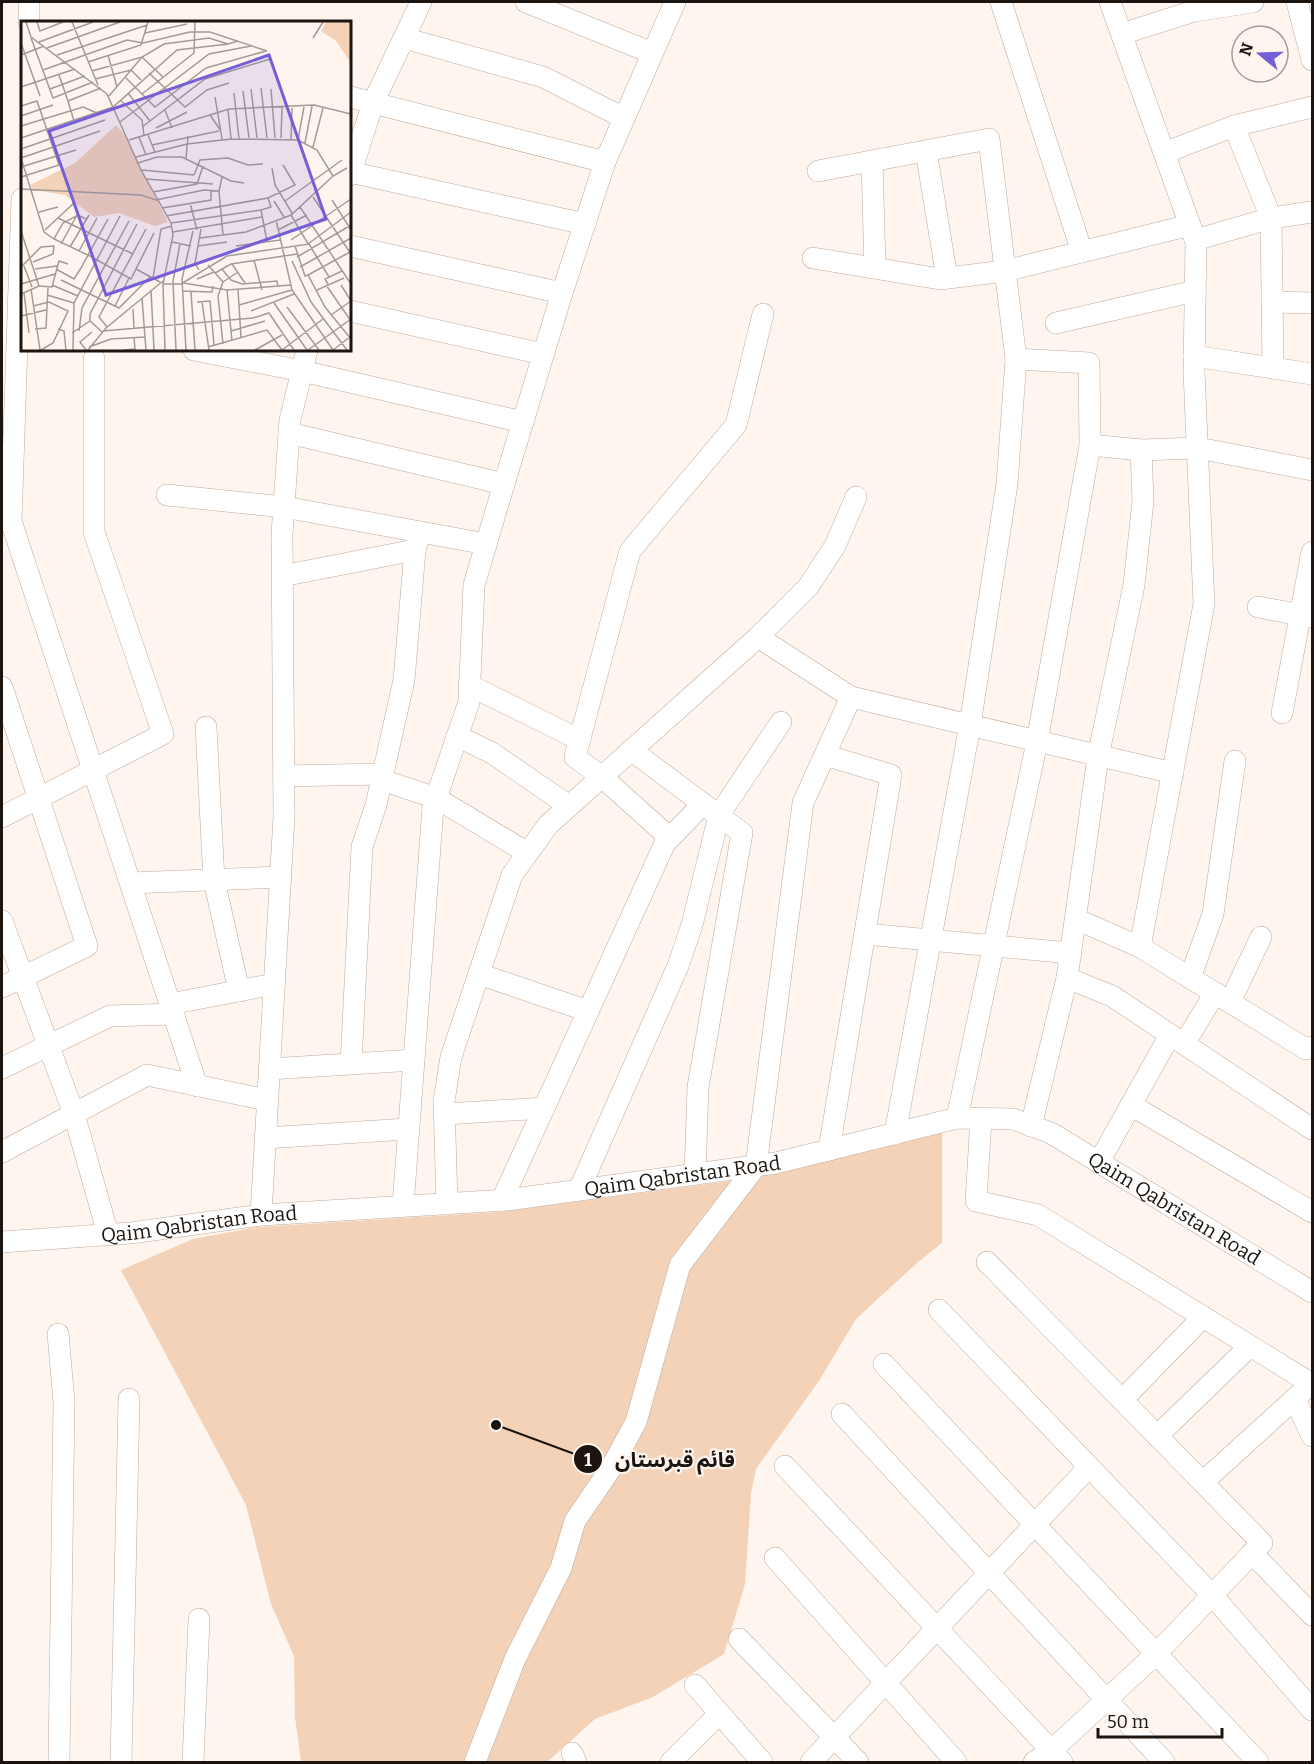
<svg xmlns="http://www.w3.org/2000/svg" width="1314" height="1764" font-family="Bitter,'Noto Sans Arabic',serif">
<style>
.green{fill:#f3d2b7}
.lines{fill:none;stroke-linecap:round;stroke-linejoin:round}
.minor-casing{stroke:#beaa9a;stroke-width:22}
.minor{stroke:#fff;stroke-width:21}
.labels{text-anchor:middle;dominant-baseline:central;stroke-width:4.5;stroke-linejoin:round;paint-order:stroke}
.street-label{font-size:20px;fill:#1c150f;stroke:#fef5ee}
.inset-road{fill:none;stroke:#a49b95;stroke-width:1.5}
.view{fill:#745fd9;fill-opacity:0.15;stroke:#745fd9;stroke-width:3}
.inset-edge{fill:none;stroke:#1c150f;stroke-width:3}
.leader{fill:none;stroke:#1c150f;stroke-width:2}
.callout-dot{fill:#1c150f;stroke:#fef5ee;stroke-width:2}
.mark-label{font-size:18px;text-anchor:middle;font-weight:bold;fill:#fff}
.callout-label{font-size:21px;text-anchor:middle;font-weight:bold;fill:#1c150f;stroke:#fef5ee;stroke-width:4.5;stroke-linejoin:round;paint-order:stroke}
</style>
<rect width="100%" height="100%" fill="#fef5ee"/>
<path class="green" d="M942,1133V1243L917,1263L856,1319L819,1381L756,1469L751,1493L745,1584L724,1654L653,1697L595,1719L547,1762H301L295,1717L294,1656L271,1604L246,1505L121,1270L193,1239L258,1227L499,1212L753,1178Z"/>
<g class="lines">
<g class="minor-casing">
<g id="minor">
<path d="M526,2L652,53"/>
<path d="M1001,2L1082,252"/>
<path d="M1110,2L1196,242L1194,371L1204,604L1140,947"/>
<path d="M1297,2L1312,60"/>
<path d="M29,22V6"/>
<path d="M1122,34L1194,11L1253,2"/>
<path d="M404,38L543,77L624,118"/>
<path d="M350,97L605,162"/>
<path d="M1234,126L1271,218L1273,368"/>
<path d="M926,151L947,278"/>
<path d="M1164,153L1234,126L1312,107"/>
<path d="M872,161L875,268"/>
<path d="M818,171L989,139L1016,359L1007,484L970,725L895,1134"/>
<path d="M350,172L585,224"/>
<path d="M350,175L373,103L421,2"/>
<path d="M22,199L11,521L197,1086"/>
<path d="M1195,240L1271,218L1312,212"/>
<path d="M350,246L562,293"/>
<path d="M813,258L940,279L1005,271L1190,225"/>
<path d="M1272,302L1312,303"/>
<path d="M350,311L543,354"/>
<path d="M1056,323L1195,291"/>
<path d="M194,350L302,371L523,422"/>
<path d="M1194,356L1312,374"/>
<path d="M289,433L504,484L474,585L469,702L433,807L403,1206"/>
<path d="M1090,445L1141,450L1198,448L1312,470"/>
<path d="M504,484L562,293L605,162L675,2"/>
<path d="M167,495L284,507L486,544"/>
<path d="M282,576L415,550L418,540"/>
<path d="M1258,607L1312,617"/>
<path d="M758,637L851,697L1173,773"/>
<path d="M469,685L580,740"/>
<path d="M2,687L87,946L2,987"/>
<path d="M1282,713L1312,552"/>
<path d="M206,727L214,880L239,991"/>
<path d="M457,736L492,753L569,806"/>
<path d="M631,750L742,833L698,1087L695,1174"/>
<path d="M825,755L891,775L829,1150"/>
<path d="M284,776L383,774"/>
<path d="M382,780L436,798L526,852"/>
<path d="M2,817L163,734L94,532V359"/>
<path d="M670,838L602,777L575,757L630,551L736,425L763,314"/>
<path d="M131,883L281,877"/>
<path d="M1076,919L1140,947L1306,1049L1312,1047"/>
<path d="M2,921L74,1114L108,1234"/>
<path d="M865,934L1071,953"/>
<path d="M479,974L588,1011"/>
<path d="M1067,978L1112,996L1312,1129"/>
<path d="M1190,978L1213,914L1235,761"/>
<path d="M1230,1002L1261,937"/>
<path d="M170,1004L274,984"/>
<path d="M1184,1044L1215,993"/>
<path d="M351,1064L362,847L376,805L404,680L415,550"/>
<path d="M2,1068L110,1016L174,1014"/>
<path d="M269,1069L414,1060"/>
<path d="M1131,1105L1312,1212"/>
<path d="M445,1114L544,1108"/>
<path d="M957,1118L1037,742L1090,445L1089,363L1016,359"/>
<path d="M981,1119L976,1201L1038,1215L1312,1384"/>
<path d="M1031,1126L1067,978L1098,757L1134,585L1143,501L1141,450"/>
<path d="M265,1138L408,1129"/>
<path d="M2,1152L147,1075L267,1100"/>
<path d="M1099,1162L1170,1035"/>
<path d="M579,1190L678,966L692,925L719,815L781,722"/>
<path d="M502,1200L665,843L703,804"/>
<path d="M447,1204L444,1101L451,1057L512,875L548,825L758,637L808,587L835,546L856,497"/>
<path d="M261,1215L284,817L282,534L290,420L307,350"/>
<path id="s1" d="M2,1242L131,1233L261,1215L507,1200L776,1163L957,1118L1013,1119L1051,1133L1312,1292"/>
<path d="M987,1262L1262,1543L1156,1654L1051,1751L1034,1762"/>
<path d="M939,1310L1212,1595L1312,1710"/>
<path d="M58,1334L64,1402L59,1762"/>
<path d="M884,1364L1258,1762"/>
<path d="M1295,1399L1312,1436"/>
<path d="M1122,1400L1203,1317"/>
<path d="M842,1414L1164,1762"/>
<path d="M1157,1436L1250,1346"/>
<path d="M785,1466L1062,1762"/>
<path d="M1203,1482L1312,1383"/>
<path d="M1252,1553L1312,1615"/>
<path d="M775,1558L956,1762"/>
<path d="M739,1639L858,1762"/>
<path d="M695,1685L762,1762"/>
<path d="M572,1753L576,1762"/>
<path d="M121,1762L129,1399"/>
<path d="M193,1762L199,1619"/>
<path d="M475,1762L515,1659L561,1568L575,1521L611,1468L636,1422L680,1265L756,1166L803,803L851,697"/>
<path d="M671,1762L718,1715"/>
<path d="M811,1762L1089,1467"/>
</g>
</g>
<use href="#minor" class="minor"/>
</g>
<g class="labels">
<g class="street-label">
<text stroke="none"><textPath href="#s1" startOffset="684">Qaim Qabristan Road</textPath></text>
<text stroke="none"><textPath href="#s1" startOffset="1206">Qaim Qabristan Road</textPath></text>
<text stroke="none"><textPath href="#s1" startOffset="198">Qaim Qabristan Road</textPath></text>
</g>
</g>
<g transform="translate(21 21)">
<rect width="330" height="330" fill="#fef5ee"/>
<path d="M305,1H330V42L315,20L300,10ZM95,104L102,112L147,201L134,205L98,192L73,196L44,174L13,169L9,164L54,142Z" fill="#f3d2b7"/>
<path class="inset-road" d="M5,1L10,16L86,73L120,149L150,202L152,214L142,263L144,329M16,1L19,10L42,1M51,1L77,64M124,12L166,3M10,17L32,77L72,61M292,17L302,1M18,21L72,1M0,22L19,75M26,27L99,1M0,34L23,25M36,34L126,4M87,34L96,66M67,41L120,24L127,1M22,49L106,19L122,22L169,11H189L246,30M71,50L121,36L142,56M128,52L164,86L186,69L208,62M38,54L47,80L80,67M104,56L134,86L185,47L245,30M74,58L110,49L120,59M0,66L54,48M240,67L246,117M29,68L64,55M230,68L236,117M250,68L254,117M222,70L228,117M107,72L129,100M213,72L218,118M121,73L173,32L174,1M88,75L121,36L143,23L188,17L207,23L217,20M194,76L201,118M99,79L121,99L123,115M47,80L53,100M0,85L16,80L38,144L0,156M144,89L151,107M189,94L200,110M0,95L32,84M99,101L188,33L230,25M0,105L62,86L76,92M121,106L184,58L249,38M135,107L166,91M127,114L134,131M118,116L125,134M0,117L92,86L156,29L207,23M260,117L261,86M210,118L277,119L296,129L312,155M270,118L271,87M108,119L208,88L293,84L330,93M277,119L283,86M284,122L291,85M131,124L198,110M292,126L302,87M0,128L84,99M115,136L166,123L210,118L207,89M0,137L23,211L33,218M0,137L79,110M165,137L167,115M117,142L136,136H161L210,160L223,162M0,146L55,129M251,147L254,164L271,192M121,149L173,154M173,154L179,139L207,137L227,144L242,143M201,156L198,170L202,214M125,158L192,163M0,168L120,174L135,179L183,169L198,170M132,171L176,163L182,145M292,176L330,233M311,179L330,209M253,180L263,196M264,180L321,139M169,182L176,209M279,186L330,263M141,187L190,179V170M240,189L246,220M18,191L37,186M270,194L287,223L330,191M145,195L247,177L274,164L262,144M37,197L112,233M87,198L67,234L110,258L133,212M255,199L271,269L312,329M150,202L240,189L250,186L247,177M24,209L54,181M257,209L286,194M0,210L18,265M152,211L241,196M179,217L225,211L270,194L312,155L326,147M270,219L330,178M151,221L170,225M40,223L56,194M177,225L206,221M215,225L259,219M274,225L284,255L287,254L304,286L330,318M49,226L68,194M58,230L76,197M276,236L330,204M233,239L241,269M271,240L290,281L326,329M211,243L224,262M187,244L202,261L197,275L202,323M3,245L11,266M0,246L20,226L33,225L32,233L12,241M279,246L330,217M14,248L36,245M35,248L53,258L60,247L67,234L33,218L42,202L57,194L65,198M115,248L139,261M201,248L210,259L221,263L256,260L257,266M178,249L174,242L180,208M194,252L210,243L276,233M287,254L329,231M132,257L140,208L151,205M176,258L193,251M40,259L98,287L129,256M202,261L217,251M162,262L206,269L270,264M0,263L34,253M142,263H160L206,235L288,223L308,256M307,263L304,258L321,250M31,264L57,275M305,264L330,300M320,264L330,280M10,268L19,329M130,269L133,329M206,269L211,320M217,269L220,316M296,269L323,257M162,270L191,271L192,265M170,271L174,329M3,272L8,312M0,273L18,265L31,266L38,240L47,243M26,274L53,282M121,277L125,329M176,281L189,280L193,324M181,281L188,329M253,282L286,329M218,284L271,269M12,285L28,281L47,290L32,322L20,329M94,285L108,257M266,286L298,329M112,288L113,308M230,290L273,273M310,294L330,280M0,295L25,289M69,300V293L116,203M86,306L78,296L125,208M14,308L25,307L27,266M37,308L43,310L45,329M58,310L61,287L108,200M82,310L232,297L248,292L273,329M210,310L244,300M51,312L69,300L81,311M68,326L90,318L124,316M187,326L246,309L261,329M52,329L53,282L99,195M65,329L59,321L71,311M67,329L85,307L142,260M103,329L114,328L113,316M155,329L152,260L159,223M165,329L161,258L172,210M234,329L261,314M261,329L302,298M287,329L330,298M312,329L330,315"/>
<path class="view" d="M248,34L305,198L85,274L28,110Z"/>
<rect width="330" height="330" class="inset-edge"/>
</g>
<path class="leader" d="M496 1425L588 1459"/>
<g class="callout-dot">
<circle cx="496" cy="1425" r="6"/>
<circle cx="588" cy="1459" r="15"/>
</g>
<g class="mark-label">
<text x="588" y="1466">1</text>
</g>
<g class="callout-label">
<text x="675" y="1467">قائم قبرستان</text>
</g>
<rect width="1314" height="1764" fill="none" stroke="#1c150f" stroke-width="6"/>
<g transform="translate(1260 54) rotate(289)"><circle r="28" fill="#fef5ee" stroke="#a49b95" stroke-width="1.5"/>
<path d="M0-4.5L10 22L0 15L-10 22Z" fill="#745fd9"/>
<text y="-9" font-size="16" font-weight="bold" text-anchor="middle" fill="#1c150f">N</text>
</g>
<path d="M1098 1728v9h124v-9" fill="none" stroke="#1c150f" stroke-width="3"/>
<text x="1107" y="1728" font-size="18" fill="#1c150f" stroke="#fef5ee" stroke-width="4.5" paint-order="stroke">50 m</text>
</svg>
